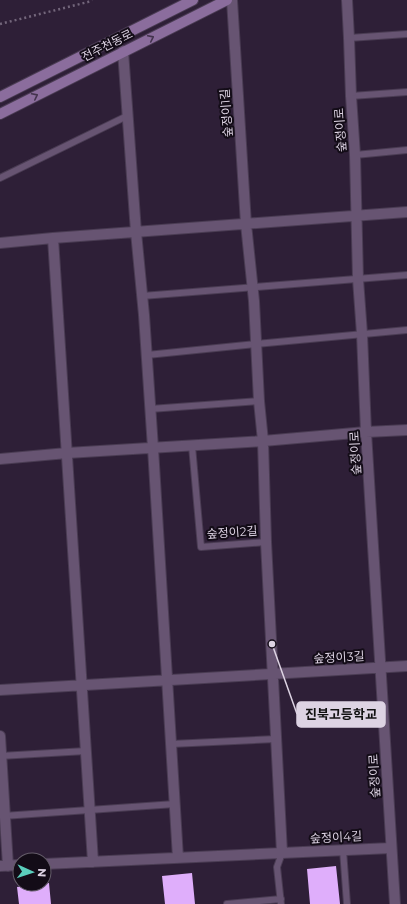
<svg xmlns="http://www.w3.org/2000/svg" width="407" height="904" font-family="Montserrat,'Noto Sans KR',sans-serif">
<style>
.building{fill:#dfaefb}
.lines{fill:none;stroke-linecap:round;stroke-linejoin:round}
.lane-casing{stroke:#4a3c53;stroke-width:8}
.street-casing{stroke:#4a3c53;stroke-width:12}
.secondary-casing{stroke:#4a3c53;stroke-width:12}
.path{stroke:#73667b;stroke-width:2.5;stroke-dasharray:2 3;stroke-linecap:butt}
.lane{stroke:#675472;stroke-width:6}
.street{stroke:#675472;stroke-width:10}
.secondary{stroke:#8b6d9d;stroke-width:10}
.oneway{stroke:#43334d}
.labels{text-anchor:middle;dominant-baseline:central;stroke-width:4;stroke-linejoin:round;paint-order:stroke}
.street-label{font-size:12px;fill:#ddd3e3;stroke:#130c17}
.leader{fill:none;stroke:#ddd3e3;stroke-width:1.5}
.callout-dot{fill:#ddd3e3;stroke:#130c17;stroke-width:1.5}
.callout{fill:#ddd3e3;stroke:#ddd3e3;stroke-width:1.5}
.callout-label{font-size:13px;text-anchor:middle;font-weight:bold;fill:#111}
</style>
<rect width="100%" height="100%" fill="#2e1f37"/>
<path class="building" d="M336,866L340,904H310L307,869Z
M192,873L195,904H165L162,876Z
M49,883L51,904H19L17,887Z"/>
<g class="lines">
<g class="lane-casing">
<path id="lane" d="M349,38L407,34
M351,96L407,92
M355,155L407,150
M0,178L127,116
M142,296L407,275
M147,355L256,344L407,330
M150,409L259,401
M192,446L201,547L266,542
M171,744L276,739
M0,756L86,751
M3,816L175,804
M343,850L347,904
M227,904L281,899
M281,904L277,867L282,853"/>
</g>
<g class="street-casing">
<path id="street" d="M232,0L246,224L254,301L259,401L263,441L266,542L282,853
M347,0L349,38L351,96L355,155L358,279L362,334L366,432L395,904
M123,51L136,232L144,315L153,448L178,858
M53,238L93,862
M0,243L53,238L407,212
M0,459L67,453L263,441L366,432L407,430
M0,690L407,666
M0,736L8,866
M44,864L391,848
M0,866L20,865"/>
</g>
<g class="secondary-casing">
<path id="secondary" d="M0,97L193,0
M0,114L227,0"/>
</g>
<path class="path" d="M0,24L88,2L92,0"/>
<use href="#lane" class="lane"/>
<use href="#street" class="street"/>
<use href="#secondary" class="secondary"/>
</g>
<defs><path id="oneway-chevron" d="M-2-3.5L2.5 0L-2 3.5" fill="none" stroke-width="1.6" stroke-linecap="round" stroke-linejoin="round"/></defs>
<g class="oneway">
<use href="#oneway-chevron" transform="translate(151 38) rotate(-26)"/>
<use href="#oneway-chevron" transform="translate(35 96) rotate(-27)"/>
</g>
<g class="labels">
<g class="street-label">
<text transform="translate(107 45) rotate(-27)">전주천동로</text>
<text transform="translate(226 113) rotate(-94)">숲정이1길</text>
<text transform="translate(340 130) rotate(-94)">숲정이로</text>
<text transform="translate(355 453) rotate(-93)">숲정이로</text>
<text transform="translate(232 532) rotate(-4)">숲정이2길</text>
<text transform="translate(339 657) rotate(-3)">숲정이3길</text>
<text transform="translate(374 776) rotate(-93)">숲정이로</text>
<text transform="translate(336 837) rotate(-3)">숲정이4길</text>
</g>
</g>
<path class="leader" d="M272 644L297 714"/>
<circle class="callout-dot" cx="272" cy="644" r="4"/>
<rect class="callout" x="297" y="702" width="88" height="25" rx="4"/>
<g class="callout-label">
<text x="341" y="719">진북고등학교</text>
</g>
<g transform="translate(32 872) rotate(93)"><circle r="19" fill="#130c17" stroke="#645c69"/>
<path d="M0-3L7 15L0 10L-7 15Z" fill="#5bcebc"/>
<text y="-6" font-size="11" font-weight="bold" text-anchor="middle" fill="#ddd3e3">N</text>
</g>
</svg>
